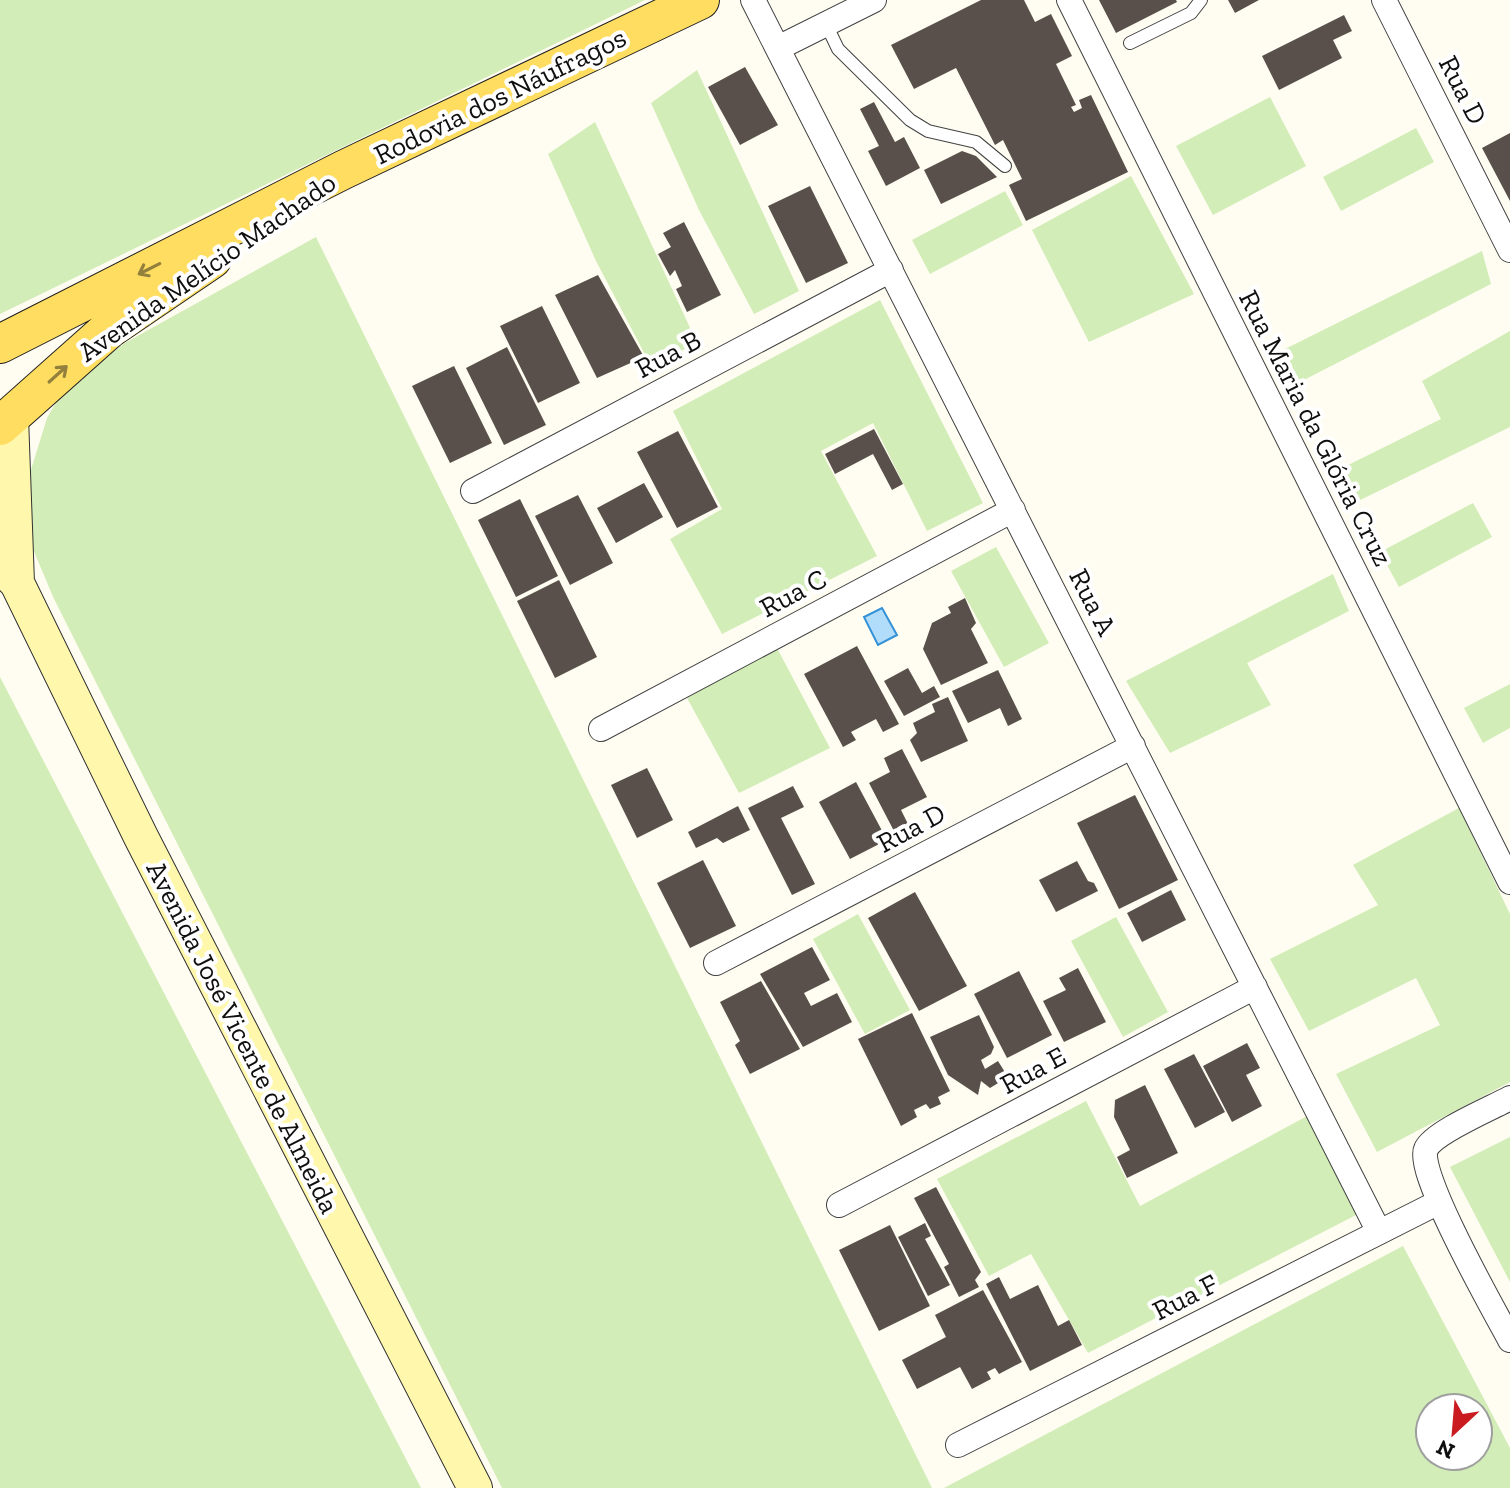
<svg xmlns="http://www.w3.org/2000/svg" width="1510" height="1488" font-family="'Zilla Slab',serif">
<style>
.green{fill:#d2edb7;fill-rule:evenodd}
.water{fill:#b2ddfa;stroke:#3391d7;stroke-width:2}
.building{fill:#59504b}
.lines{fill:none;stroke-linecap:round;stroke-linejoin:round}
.lane-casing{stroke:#424242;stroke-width:14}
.street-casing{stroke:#424242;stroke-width:26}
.secondary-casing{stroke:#313131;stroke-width:36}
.primary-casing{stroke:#202020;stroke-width:40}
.lane{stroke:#fff;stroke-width:12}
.street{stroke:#fff;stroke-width:24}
.secondary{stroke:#fff8ac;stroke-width:34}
.primary{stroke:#ffdd61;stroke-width:38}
.oneway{stroke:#93803c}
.labels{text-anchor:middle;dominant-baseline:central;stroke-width:8;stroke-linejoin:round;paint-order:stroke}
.street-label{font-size:28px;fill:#0f0f0f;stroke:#fff}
</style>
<rect width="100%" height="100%" fill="#fffdf1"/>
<path class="green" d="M0,0H645L0,314Z
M697,70L799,291L754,314L699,210L651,103Z
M1270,97L1306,166L1213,215L1176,146Z
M595,122L697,343L651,366L596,261L548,154Z
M1416,128L1434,162L1341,211L1323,177Z
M1131,176L1194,294L1089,342L1032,230Z
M1005,191L1023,225L930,274L912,240Z
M316,237L932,1488H502L54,599L30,542L28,508L30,473L47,418L59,397L123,344Z
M1482,251L1491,284L1298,383L1281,351Z
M880,300L983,503L927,531L873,423L821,451L877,556L722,634L670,539L722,509L673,411Z
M1510,331V427L1352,504L1334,472L1441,419L1422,381Z
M1473,503L1492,537L1399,587L1380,552Z
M996,547L1049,643L1004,667L951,571Z
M1333,574L1349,611L1247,663L1271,705L1170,753L1126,681Z
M777,648L830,748L739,793L687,698Z
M0,677L421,1488H0Z
M1510,684V728L1483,743L1464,708Z
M1459,808L1510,914V1082L1377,1152L1336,1074L1440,1025L1416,978L1309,1031L1270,959L1378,905L1353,865Z
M858,914L910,1010L865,1034L813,939Z
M1116,917L1168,1012L1123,1037L1071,941Z
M1086,1101L1140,1206L1309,1115L1358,1214L1088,1353L1031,1254L989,1276L937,1179Z
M1510,1137V1282L1450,1167Z
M1403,1246L1510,1448V1488H944ZM1478,1408V1456H1430V1408Z"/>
<path class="water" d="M882,608L897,635L878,645L864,617Z"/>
<path class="building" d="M981,0H1024L1035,22L1051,14L1072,56L1056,64L1076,105L1071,107L1074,112L1082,108L1079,100L1091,95L1128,172L1026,221L1009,185L1022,179L1003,140L995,145L956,68L914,89L891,45Z
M1099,0H1176L1177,2L1116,33Z
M1228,0H1259L1235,13Z
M1344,15L1352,31L1333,40L1342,58L1279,90L1262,56Z
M745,67L778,125L740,145L708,87Z
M874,102L895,142L904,137L920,168L886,186L868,151L879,146L860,109Z
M1510,133V201L1482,148Z
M962,151L976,156L997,177L941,204L924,170Z
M810,186L848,263L806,283L768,206Z
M684,222L721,295L687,312L676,289L682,286L675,270L670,276L658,254L671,247L663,233Z
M598,275L644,357L597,378L555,295Z
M542,306L580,383L538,403L500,326Z
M507,347L546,425L504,445L466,368Z
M454,366L492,443L450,463L412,386Z
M874,429L903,484L892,490L873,454L835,474L825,454Z
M678,431L718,507L677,528L637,452Z
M644,483L663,517L616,543L597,508Z
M578,495L613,563L570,585L535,516Z
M520,499L558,576L516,597L478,520Z
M559,580L597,657L555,678L517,601Z
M965,598L976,623L971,629L988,663L941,685L923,649L932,623L951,613L948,607Z
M857,646L899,724L883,732L876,719L851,732L856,740L843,747L804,674Z
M908,668L922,693L934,686L940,697L904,716L884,681Z
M998,670L1022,719L1008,726L1000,708L968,723L952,691Z
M948,697L968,741L921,762L910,740L917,733L913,723L935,712L932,704Z
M902,749L927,797L901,810L909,826L895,833L869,783L890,772L884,758Z
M647,768L673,820L637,838L611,785Z
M856,782L887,840L850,859L819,802Z
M793,786L804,807L781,818L815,884L792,895L748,808Z
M1135,795L1178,880L1119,909L1077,823Z
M738,806L750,830L723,843L717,838L696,848L688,832Z
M703,860L736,926L690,948L657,883Z
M1077,861L1088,881L1094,883L1098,891L1056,912L1039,880Z
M1171,890L1186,920L1142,942L1127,913Z
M915,892L967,986L919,1011L868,918Z
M812,947L830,980L804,993L811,1006L837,993L852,1022L803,1047L760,974Z
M1078,968L1106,1022L1064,1042L1043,1001L1066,990L1059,978Z
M1019,971L1052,1035L1007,1058L974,994Z
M761,981L800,1049L750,1074L735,1045L740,1041L720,1002Z
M912,1013L950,1091L938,1097L941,1104L930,1109L926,1104L914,1110L917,1117L901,1126L858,1039Z
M979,1015L994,1047L991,1054L981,1060L985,1069L998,1061L1008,1077L990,1088L981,1081L978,1095L948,1075L930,1037Z
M1247,1043L1260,1068L1246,1075L1262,1106L1232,1122L1203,1066Z
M1194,1054L1225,1112L1195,1128L1164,1069Z
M1145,1085L1178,1153L1127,1178L1117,1157L1130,1150L1114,1117L1115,1100Z
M936,1187L981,1272L975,1280L979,1287L959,1297L944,1267L949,1264L914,1198Z
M925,1223L931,1236L925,1239L950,1285L928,1296L898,1237Z
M890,1225L930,1306L879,1331L839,1250Z
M999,1277L1010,1299L1038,1285L1058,1326L1069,1320L1082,1345L1030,1371L986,1284Z
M983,1290L1022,1362L999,1374L995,1368L987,1372L991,1379L972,1389L960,1367L917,1389L902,1360L946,1337L935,1315Z"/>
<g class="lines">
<g class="lane-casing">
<path id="lane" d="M826,24L838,49L910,120L928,131L976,142L1005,166
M1130,43L1191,13L1201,0"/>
</g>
<g class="street-casing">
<path id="street" d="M753,0L1379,1232
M1069,0L1510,882
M1384,0L1510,250
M778,48L874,0
M473,491L891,270
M601,729L1013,510
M716,963L1133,746
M1510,1098C1492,1108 1434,1132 1426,1149C1415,1171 1495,1312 1510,1340
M839,1205L1255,987
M958,1445L1439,1202"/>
</g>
<g class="secondary-casing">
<path id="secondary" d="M11,417L17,583
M0,566L17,583L141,837L475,1488"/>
</g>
<g class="primary-casing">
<path id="primary" d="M0,344L343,170L700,0
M0,426L109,329L212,259"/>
</g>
<use href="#lane" class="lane"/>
<use href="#street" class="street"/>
<use href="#secondary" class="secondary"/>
<use href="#primary" class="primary"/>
</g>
<defs><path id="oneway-shaft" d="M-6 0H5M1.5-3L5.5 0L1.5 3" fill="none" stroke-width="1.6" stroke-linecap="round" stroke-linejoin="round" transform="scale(2)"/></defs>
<g class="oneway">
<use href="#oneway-shaft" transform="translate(149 269) rotate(153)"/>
<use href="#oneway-shaft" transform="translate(58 374) rotate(-42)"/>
</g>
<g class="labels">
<g class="street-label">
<text transform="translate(1463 90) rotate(63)">Rua D</text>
<text transform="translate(500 96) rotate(-26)">Rodovia dos Náufragos</text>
<text transform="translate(207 267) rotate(-35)">Avenida Melício Machado</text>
<text transform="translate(668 354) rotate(-28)">Rua B</text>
<text transform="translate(1316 428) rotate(63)">Rua Maria da Glória Cruz</text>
<text transform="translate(793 593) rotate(-28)">Rua C</text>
<text transform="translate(1093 602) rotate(63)">Rua A</text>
<text transform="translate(911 828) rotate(-28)">Rua D</text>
<text transform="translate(243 1037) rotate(63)">Avenida José Vicente de Almeida</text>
<text transform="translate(1033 1070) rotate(-28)">Rua E</text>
<text transform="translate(1185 1297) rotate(-27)">Rua F</text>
</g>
</g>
<g transform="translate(1454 1432) rotate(206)"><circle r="38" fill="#ffffff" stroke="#9f9f9f" stroke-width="2"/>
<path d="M0-6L14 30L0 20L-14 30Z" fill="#ca1c20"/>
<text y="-12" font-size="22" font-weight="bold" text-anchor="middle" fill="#0f0f0f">N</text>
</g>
</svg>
